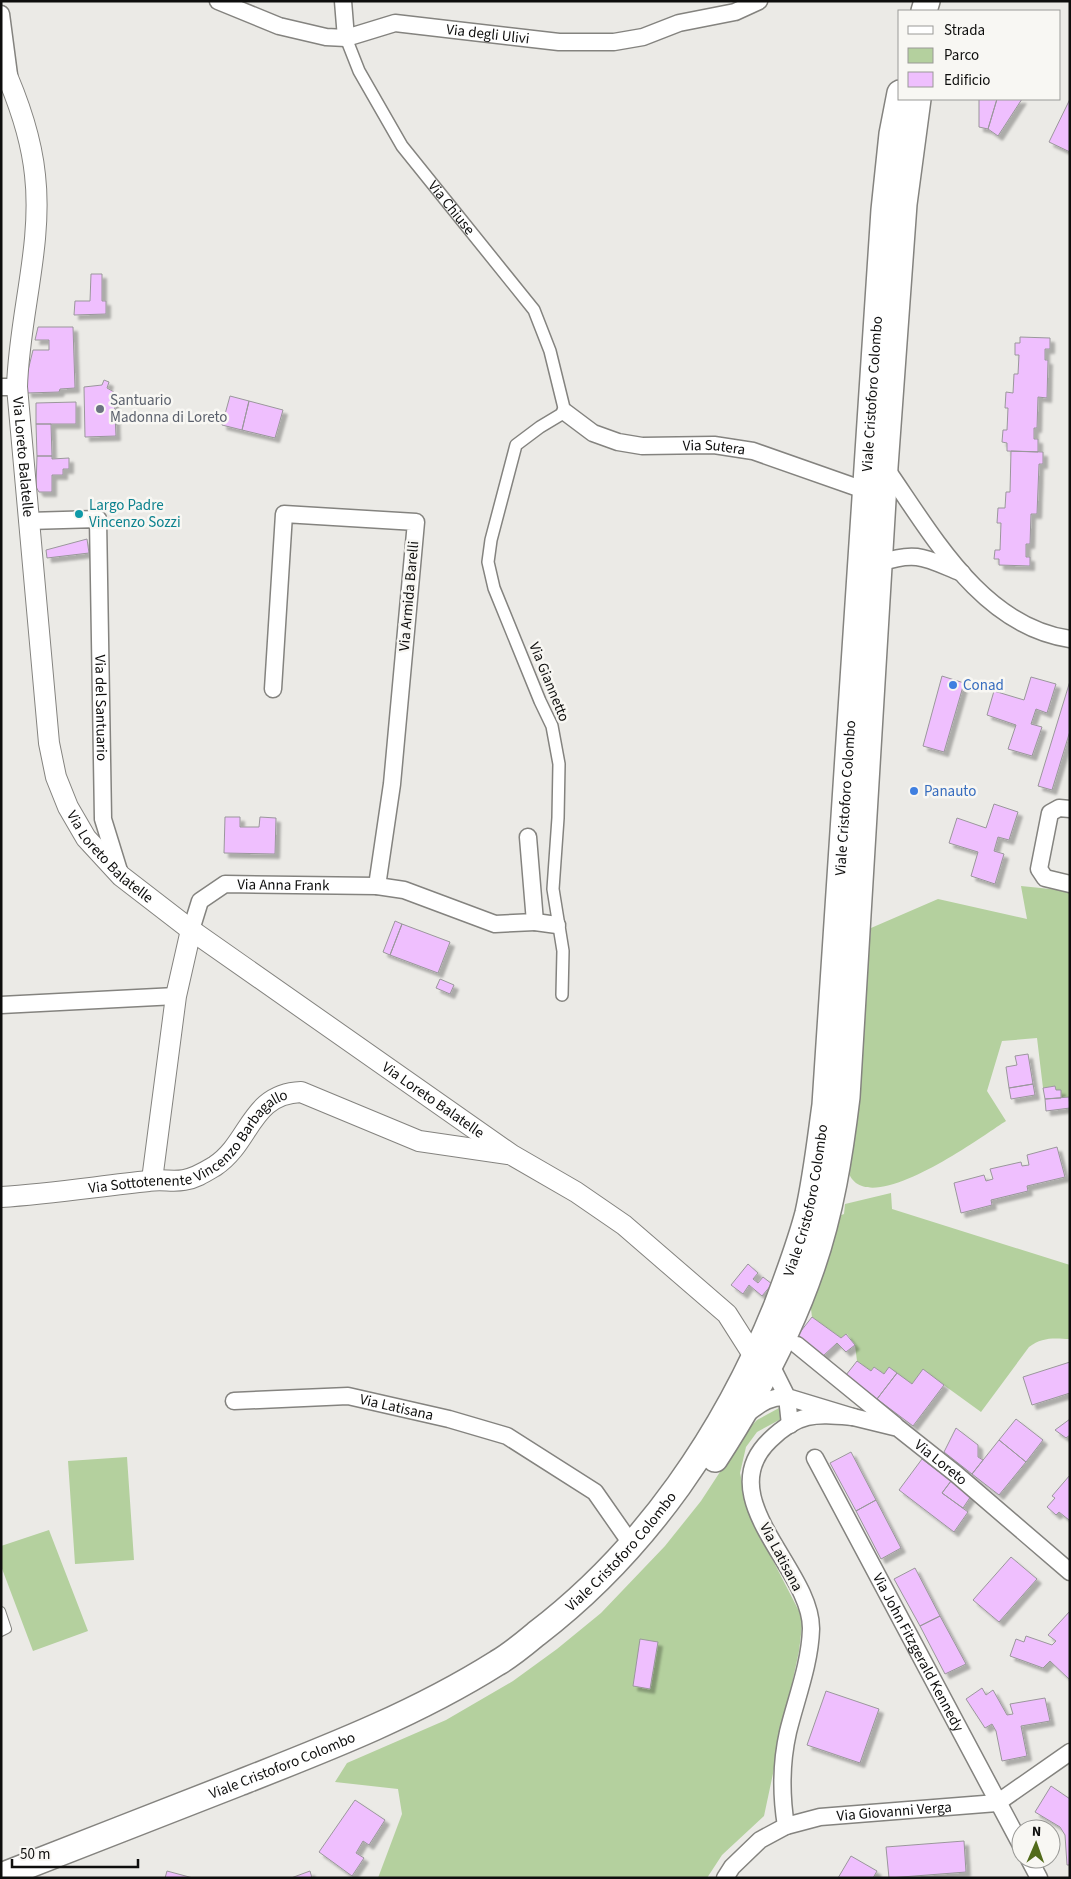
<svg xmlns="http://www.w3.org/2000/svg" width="1071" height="1879" font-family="'Source Sans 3',sans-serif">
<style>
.green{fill:#b4d09e}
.building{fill:#efbffe;stroke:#9a979b;filter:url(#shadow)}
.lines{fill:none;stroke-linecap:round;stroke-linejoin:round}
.service-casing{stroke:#84837f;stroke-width:10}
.pedestrian-casing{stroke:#84837f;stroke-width:14}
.minor-casing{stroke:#84837f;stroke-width:19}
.tertiary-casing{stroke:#84837f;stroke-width:22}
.primary-casing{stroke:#84837f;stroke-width:28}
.service{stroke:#fff;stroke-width:8}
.pedestrian{stroke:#fff;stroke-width:11}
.minor{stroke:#fff;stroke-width:16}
.tertiary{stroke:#fff;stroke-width:20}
.primary{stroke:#fff;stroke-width:25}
.worship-dot{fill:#6b7280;stroke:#f8f7f3;stroke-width:2}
.culture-dot{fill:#0f9aa8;stroke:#f8f7f3;stroke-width:2}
.shop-dot{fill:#3f7fe0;stroke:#f8f7f3;stroke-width:2}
.labels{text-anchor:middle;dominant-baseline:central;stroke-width:5;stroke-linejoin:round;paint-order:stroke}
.street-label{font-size:15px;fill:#0e0e0d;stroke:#f8f7f3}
.worship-label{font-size:15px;fill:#5b616d;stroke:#f8f7f3;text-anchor:start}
.culture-label{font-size:15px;fill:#0d838f;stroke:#f8f7f3;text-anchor:start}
.shop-label{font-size:15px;fill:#366cbe;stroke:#f8f7f3;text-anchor:start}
</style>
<defs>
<filter id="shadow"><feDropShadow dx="4.5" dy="4.5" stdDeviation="1" flood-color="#0004"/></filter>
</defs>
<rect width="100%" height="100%" fill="#ebeae6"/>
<path class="green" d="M1021,886L1070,891V1103L1069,1097L1061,1098V1090H1056L1055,1086L1043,1088L1037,1038L1002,1041L987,1091L1006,1121C982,1136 859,1228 847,1167L871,928L938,899L1027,919Z
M891,1193L892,1209L1070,1265V1339C1053,1338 1042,1337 1029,1347L981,1412L923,1370L912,1384L884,1374L874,1367L871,1371L857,1361L855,1345L847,1334L841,1338L812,1317L810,1301L836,1217L844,1214L845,1204Z
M779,1408L781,1419L757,1432L746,1447L740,1473L749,1514L801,1615L802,1626L799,1651L764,1816L722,1855L707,1878H378L402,1814L398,1789L335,1782L347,1763L446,1720L513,1681L557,1649L601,1613L665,1546L701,1501L748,1429L757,1420Z
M127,1457L134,1560L75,1564L68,1461Z
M49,1530L88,1631L33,1651L1,1566V1546Z"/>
<path class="building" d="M979,99H997L988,129L979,127Z
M997,99H1022L998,136L988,129Z
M1070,99V152L1049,142Z
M91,274H102V301H106V314L74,315L75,301H90Z
M38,327H73L75,388L60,389L59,392L27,393L26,379L33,350H49V340H35Z
M1020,337L1050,338V349H1045V360H1048L1047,398L1038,397L1037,428H1034V439H1038V452L1007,451V443L1002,442L1003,430H1007L1008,408H1005L1006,392L1013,393L1014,374H1018L1019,355H1015V343H1020Z
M104,380L109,382L107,388L114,392L116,436L85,437L84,387L102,385Z
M230,396L249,401L242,430L222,425Z
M249,401L283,410L275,438L242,430Z
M76,402V424H36V403Z
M36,424H51L52,456H37Z
M1011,451L1043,452V464H1039L1037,514H1031L1030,544H1026V557H1030V566L999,565V559H994L995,550H1000L1001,523H997L998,508H1005L1006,492H1010Z
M37,456H52V459L69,458V469H63V475H52V492H39L36,487Z
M87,539L89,553L47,558L46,550Z
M942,676L964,683L944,752L923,746Z
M1031,677L1056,684L1047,713L1036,709L1031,724L1042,727L1032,756L1008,749L1016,725L987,715L994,691L1024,700Z
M1070,681V731L1052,790L1038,786Z
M994,804L1018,812L1009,840L998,837L994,851L1004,854L995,884L971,876L978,852L949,843L957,818L986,828Z
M225,817H240V827H259L260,817L276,818L275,854L224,853Z
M395,921L402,924L390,955L383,952Z
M402,924L450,942L438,973L390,955Z
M440,979L454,985L450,994L436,988Z
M1028,1054L1033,1084L1009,1088L1006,1067L1017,1065L1015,1056Z
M1033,1084L1035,1095L1011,1099L1009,1088Z
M1055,1086L1056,1090H1061V1098L1045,1099L1043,1088Z
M1069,1097L1070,1108L1046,1111L1045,1099Z
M1057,1147L1065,1177L1027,1186L1028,1191L991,1200L992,1205L961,1213L954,1183L984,1175L986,1181L993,1179L990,1169L1021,1162L1022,1166L1029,1165L1027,1155Z
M748,1264L758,1273L753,1279L758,1283L763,1277L772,1284L762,1296L749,1285L743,1294L731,1285Z
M812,1317L841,1338L846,1334L855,1345L846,1352L837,1343L822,1357L797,1336Z
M857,1361L871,1371L874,1367L884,1374L889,1367L897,1373L877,1399L846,1375Z
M1070,1362V1393L1032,1405L1023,1377Z
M923,1369L944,1385L913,1426L877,1399L897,1373L912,1384Z
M1016,1419L1043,1440L1026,1462L999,1440Z
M1070,1419V1435L1066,1438L1055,1430Z
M956,1428L978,1445V1457L983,1460L972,1474L944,1452Z
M999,1440L1026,1462L999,1495L972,1474Z
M851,1452L876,1500L856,1511L830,1463Z
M922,1459L951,1481L942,1493L968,1512L954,1532L899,1490Z
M1070,1475V1518L1069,1520L1059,1512L1056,1515L1047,1507L1055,1498L1052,1496Z
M951,1481L971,1496L963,1508L942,1493Z
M876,1500L901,1548L881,1559L856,1511Z
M1011,1557L1037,1579L999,1622L973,1600Z
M915,1568L940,1616L920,1626L894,1579Z
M1070,1611V1680L1050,1661L1043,1668L1010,1656L1016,1639L1024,1642L1026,1636L1052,1645L1056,1641L1048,1635Z
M940,1616L966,1664L945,1674L920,1626Z
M640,1639L658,1642L650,1689L633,1686Z
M982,1688L986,1695L993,1690L1007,1715L1013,1714L1010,1704L1045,1698L1050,1721L1021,1726L1027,1756L1002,1761L996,1731L992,1724L985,1728L966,1699Z
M826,1691L879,1709L860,1763L807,1745Z
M1051,1786L1070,1799V1865H1067L1065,1835L1060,1827L1035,1812Z
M355,1800L385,1820L369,1845L363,1841L356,1853L364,1858L352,1876L319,1852Z
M964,1841L966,1872L889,1878L886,1847Z
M851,1856L877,1871L873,1878H838Z
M167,1871L193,1878H165Z
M310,1871L312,1878H291Z"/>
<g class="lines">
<g class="service-casing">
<path id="service" d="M1,1611L7,1629L1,1632"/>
</g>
<g class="pedestrian-casing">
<g id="pedestrian">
<path id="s1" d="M346,38L359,71L402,146L534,310L550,351L565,412L540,427L516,445L491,540L488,562L494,588L540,701L552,726L559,764L558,818L553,889L563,951L562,995"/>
</g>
</g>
<g class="minor-casing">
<g id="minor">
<path id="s2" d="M218,1L279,26L326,37L346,38L395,23L559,42H614L643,37L679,23L735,12L759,1"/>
<path d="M343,1L346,38"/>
<path d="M1,14L9,75"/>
<path d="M1,387H17"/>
<path id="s3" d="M565,412L593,433L618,442L642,446L714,445L753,451L864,490"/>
<path d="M885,467C932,534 981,626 1070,639"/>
<path id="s4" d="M28,521L98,519L103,819L120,874"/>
<path d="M880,563C918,550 927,559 962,573"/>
<path d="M273,689L284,514L416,522L392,784L377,886"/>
<path d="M1070,809L1059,808L1050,813L1039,869L1045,878L1070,884"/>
<path d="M535,922L557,925"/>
<path id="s5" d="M191,930L200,901L225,884L377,886L404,890L495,924L535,922L528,837"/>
<path d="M1,1005L176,996"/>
<path d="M797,1345L895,1425"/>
<path id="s6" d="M771,1365L787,1397L853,1417L898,1428L956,1474L1070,1572"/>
<path id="s7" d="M234,1401L348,1396L449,1419L507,1436L595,1492L632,1545"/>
<path d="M748,1413C761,1403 771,1396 787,1397L790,1425"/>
<path id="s8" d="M815,1458L1021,1845"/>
<path d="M786,1826C781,1795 781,1763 788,1732C796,1699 810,1664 811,1629C812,1569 709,1498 770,1440C799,1412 815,1414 853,1417"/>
<path d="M1029,1859L1039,1878"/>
<path id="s9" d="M725,1878L732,1867L760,1840L786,1826L820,1817L997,1803L1070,1752"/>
</g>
</g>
<g class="tertiary-casing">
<g id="tertiary">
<path id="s10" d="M1,62C17,97 31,136 35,175C43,245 19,316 17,387L49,743L56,777L68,807L86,838L121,876L191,930L512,1155L576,1192L624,1225L727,1314L755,1358L765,1362"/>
<path d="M152,1180L176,996L191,930"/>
<path id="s11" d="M1,1197C51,1194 100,1186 149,1181C161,1179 173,1182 184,1180C196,1178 205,1172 215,1166C251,1142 250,1094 301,1092L419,1141L508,1154"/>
</g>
</g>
<g class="primary-casing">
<g id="primary">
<path d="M924,11L927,1"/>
<path d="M715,1459C754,1399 789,1335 812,1267C831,1212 840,1155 847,1097L885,467L904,204L918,99"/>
<path id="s12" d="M1,1876C80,1845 160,1814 239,1783C328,1748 416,1714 497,1663C511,1655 524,1644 536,1634C646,1550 726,1432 777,1305C788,1275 800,1244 808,1213C816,1177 820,1141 825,1105L884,210L892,134L900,93"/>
</g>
</g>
<use href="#service" class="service"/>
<use href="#pedestrian" class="pedestrian"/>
<use href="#minor" class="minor"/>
<use href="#tertiary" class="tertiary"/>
<use href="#primary" class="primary"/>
</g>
<circle class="worship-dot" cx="100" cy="409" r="5"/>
<circle class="culture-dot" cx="79" cy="514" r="5"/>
<g class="shop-dot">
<circle cx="953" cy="685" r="5"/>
<circle cx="914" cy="791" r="5"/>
</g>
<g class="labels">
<g class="street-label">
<text stroke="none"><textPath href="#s2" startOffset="279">Via degli Ulivi</textPath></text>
<text stroke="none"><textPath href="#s1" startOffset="201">Via Chiuse</textPath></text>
<text stroke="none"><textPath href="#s12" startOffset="1921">Viale Cristoforo Colombo</textPath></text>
<text stroke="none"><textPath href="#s3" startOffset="158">Via Sutera</textPath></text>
<text stroke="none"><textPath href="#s10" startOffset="402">Via Loreto Balatelle</textPath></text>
<text transform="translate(409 596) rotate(-85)">Via Armida Barelli</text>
<text transform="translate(549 682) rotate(68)">Via Giannetto</text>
<text stroke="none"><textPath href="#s4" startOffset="259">Via del Santuario</textPath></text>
<text stroke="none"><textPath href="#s12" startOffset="1516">Viale Cristoforo Colombo</textPath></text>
<text stroke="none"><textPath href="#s10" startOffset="822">Via Loreto Balatelle</textPath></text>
<text stroke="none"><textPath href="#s5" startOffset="119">Via Anna Frank</textPath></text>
<text stroke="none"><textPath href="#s10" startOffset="1228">Via Loreto Balatelle</textPath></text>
<text stroke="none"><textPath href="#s11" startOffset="205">Via Sottotenente Vincenzo Barbagallo</textPath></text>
<text stroke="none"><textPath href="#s12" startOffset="1111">Viale Cristoforo Colombo</textPath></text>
<text stroke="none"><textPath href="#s7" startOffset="164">Via Latisana</textPath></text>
<text stroke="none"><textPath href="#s6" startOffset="206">Via Loreto</textPath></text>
<text stroke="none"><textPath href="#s12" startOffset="708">Viale Cristoforo Colombo</textPath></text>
<text transform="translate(781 1557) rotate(62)">Via Latisana</text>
<text stroke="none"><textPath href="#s8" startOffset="220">Via John Fitzgerald Kennedy</textPath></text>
<text stroke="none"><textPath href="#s12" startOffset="302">Viale Cristoforo Colombo</textPath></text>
<text stroke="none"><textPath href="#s9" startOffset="191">Via Giovanni Verga</textPath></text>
</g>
<g class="worship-label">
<text x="110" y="400">Santuario<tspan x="110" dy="17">Madonna di Loreto</tspan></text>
</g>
<g class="culture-label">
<text x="89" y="505">Largo Padre<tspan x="89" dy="17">Vincenzo Sozzi</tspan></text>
</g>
<g class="shop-label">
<text x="963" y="685">Conad</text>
<text x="924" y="791">Panauto</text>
</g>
</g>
<rect width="1071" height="1879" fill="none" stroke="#0e0e0d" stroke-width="5"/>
<rect x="898" y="10" width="162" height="90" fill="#f8f7f3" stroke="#9a9a97"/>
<rect x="908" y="26" width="25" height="8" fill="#ffffff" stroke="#9a9a97"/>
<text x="944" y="35" font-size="15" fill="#0e0e0d">Strada</text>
<rect x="908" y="48" width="25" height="15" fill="#b4d09e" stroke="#9a9a97"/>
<text x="944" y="60" font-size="15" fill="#0e0e0d">Parco</text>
<rect x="908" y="72" width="25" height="15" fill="#efbffe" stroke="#9a9a97"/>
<text x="944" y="85" font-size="15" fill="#0e0e0d">Edificio</text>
<g transform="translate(1036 1844) rotate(2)"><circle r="24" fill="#f8f7f3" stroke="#9a9a97"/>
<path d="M0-4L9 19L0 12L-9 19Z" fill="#526b1b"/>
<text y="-8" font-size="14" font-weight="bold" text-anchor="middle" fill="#0e0e0d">N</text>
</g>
<path d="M12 1859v8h126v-8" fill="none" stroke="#0e0e0d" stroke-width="2.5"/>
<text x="20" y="1859" font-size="15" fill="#0e0e0d" stroke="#f8f7f3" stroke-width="4" paint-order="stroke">50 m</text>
</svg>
